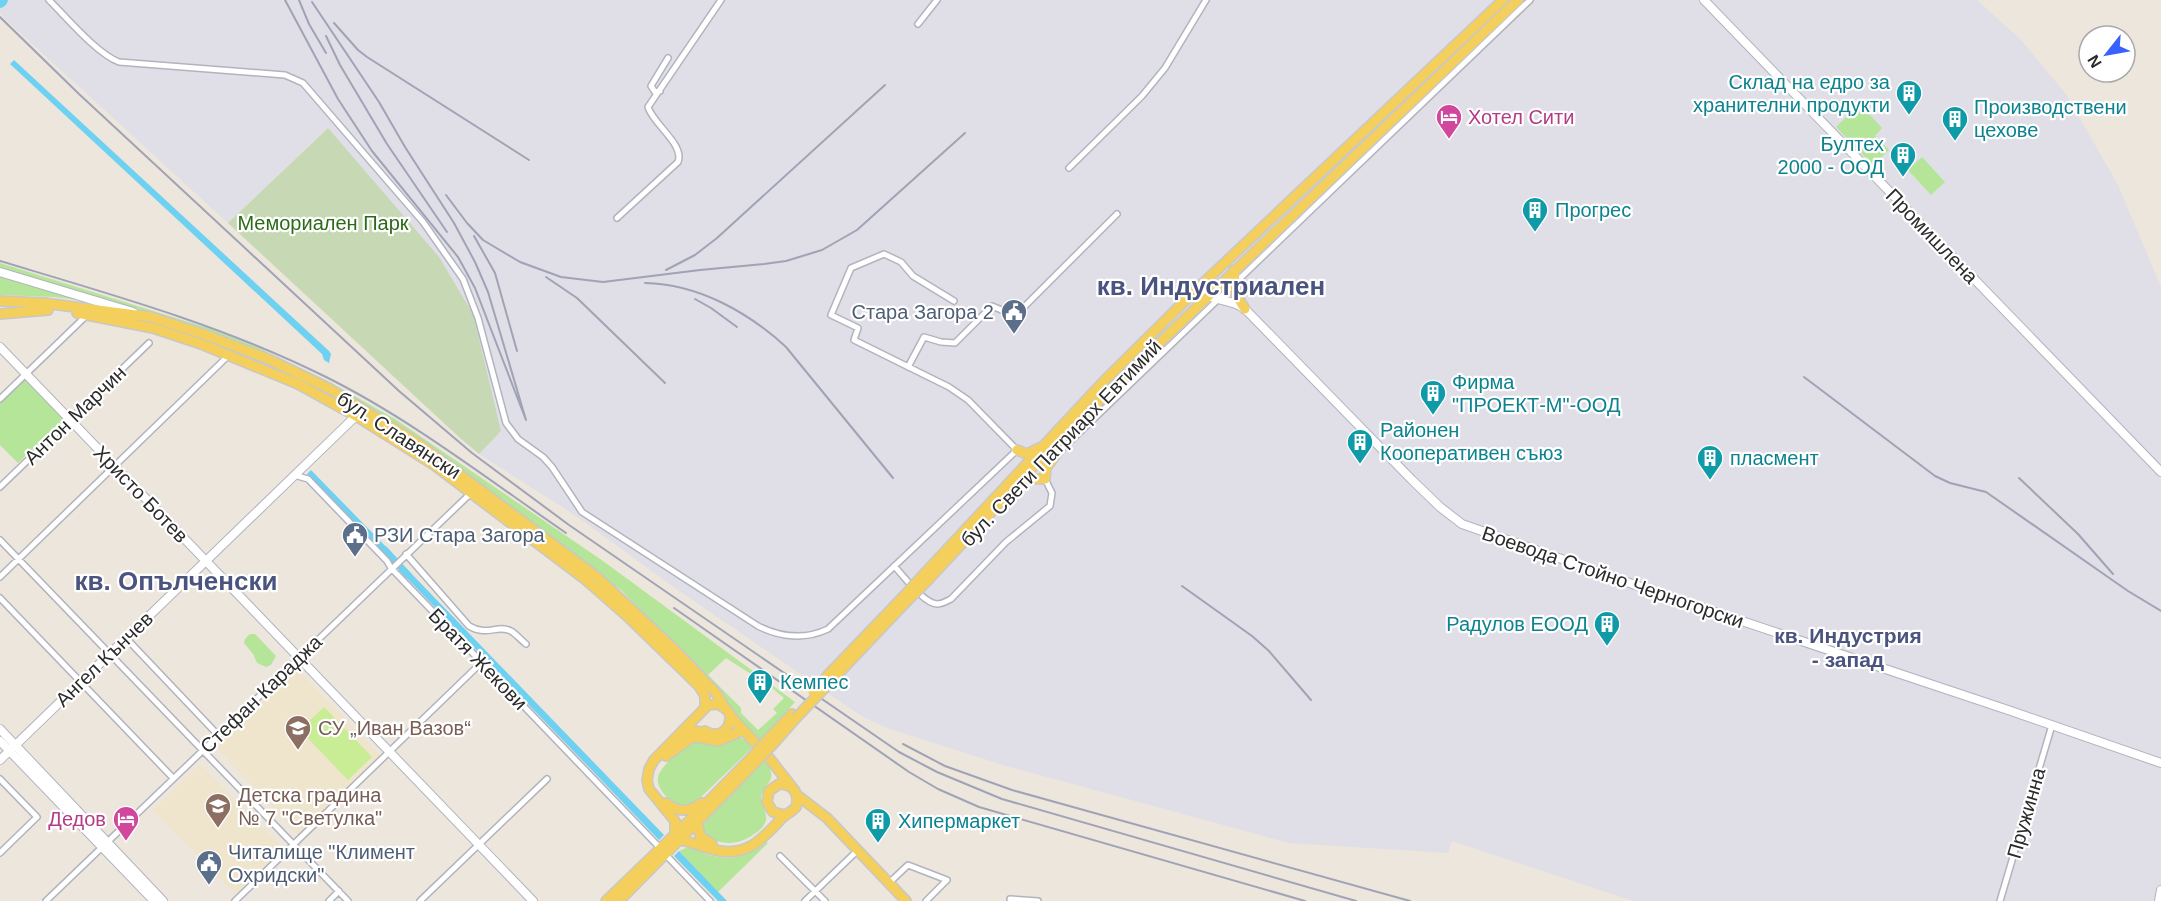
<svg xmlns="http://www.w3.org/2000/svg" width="2161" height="901" font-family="Helvetica,sans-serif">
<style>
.industrial{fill:#e0dee6}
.education{fill:#efe4cc}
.green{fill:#b4e598;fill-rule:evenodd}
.cemetery{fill:#c6d8b4}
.pitch{fill:#c8ed94}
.water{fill:#6ed1f2}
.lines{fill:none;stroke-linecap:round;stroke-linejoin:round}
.canal{stroke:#6ed1f2;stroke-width:7}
.river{stroke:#6ed1f2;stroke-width:12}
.street-casing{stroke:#b1b4bf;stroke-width:8}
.secondary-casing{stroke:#b1b4bf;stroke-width:10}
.primary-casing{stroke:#c8c8c8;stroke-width:12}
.street{stroke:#fff;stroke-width:5}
.secondary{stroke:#fff;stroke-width:8}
.primary{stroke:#f4cf5b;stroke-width:9}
.rail{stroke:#a0a3b6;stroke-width:2}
.primary-bridge-casing{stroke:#c8c8c8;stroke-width:12;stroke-linecap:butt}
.primary-bridge{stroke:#f4cf5b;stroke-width:9}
.labels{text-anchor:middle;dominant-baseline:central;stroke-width:4.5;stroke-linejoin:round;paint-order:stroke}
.culture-label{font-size:20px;fill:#0d838f;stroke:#fff;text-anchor:start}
.hotel-label{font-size:20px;fill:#b23c85;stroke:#fff;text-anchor:start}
.park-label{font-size:20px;fill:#2b6b18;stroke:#fff}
.street-label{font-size:20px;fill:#2b2b2b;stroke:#fff}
.service-label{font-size:20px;fill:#4e5e75;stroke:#fff;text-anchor:start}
.education-label{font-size:20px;fill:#785e54;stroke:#fff;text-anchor:start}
.neighbourhood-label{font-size:21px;font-weight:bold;fill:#4a547e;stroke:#fff}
.district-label{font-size:26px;font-weight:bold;fill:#4a547e;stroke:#fff}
</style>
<rect width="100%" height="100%" fill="#ede6dd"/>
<path class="industrial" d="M0,0H1977L2020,39L2066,94L2118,185L2161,287V901H1633L1452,841L1448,853L1289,843L1003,765L890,729L863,717L675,588L576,516L479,454L501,431L327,128L228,223L4,18L0,13Z"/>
<path class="education" d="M296,668L381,756L298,834L215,746Z
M200,764L283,848L235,894L153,810Z"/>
<path class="green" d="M1860,104L1882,128L1875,136L1889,150L1873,165L1836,127Z
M1922,157L1945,182L1931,195L1908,170Z
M0,263L211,329L257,347L328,381L395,419L603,561L795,702L759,741L743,726L673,643L622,591L481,485L467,473L394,422L327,383L163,317L0,269ZM726,658L771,687L784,698L773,709L777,713L758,730L741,713V708L708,675Z
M0,275L85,301L54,297L0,295Z
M25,377L65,418L18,463L0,445V401Z
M250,634H255L276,656L271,665L266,667L257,663L253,654L244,643L245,639Z
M737,737L744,739L752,748L698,800C694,802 690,805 685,805C672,806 656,790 658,777C659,769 682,746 690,743C703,737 723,739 737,737Z
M764,760C780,780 766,780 761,797C762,805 767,812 766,820C764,827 759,831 754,834C738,846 721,845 705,836L702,827L703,824Z
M766,842L768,843L718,892L679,851L688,847C695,848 700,851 706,854C729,862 749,857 766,842Z"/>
<path class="cemetery" d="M328,128L439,257L473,314L501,431L479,454L460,438L228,223Z"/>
<path class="pitch" d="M324,707L372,757L348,780L300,730Z"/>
<path class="water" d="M14,60L329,351L331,354L329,363L324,360L322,354L10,64Z
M311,470L393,554L389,559L307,474Z
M405,567L664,835L659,840L400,571Z
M679,851L727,901H718L674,856Z"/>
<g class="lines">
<path class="canal" d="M385,550L408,575"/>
<path class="river" d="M0,2L2,0"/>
<g class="street-casing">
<path id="street" d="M49,0C66,17 97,54 119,62L285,75L303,83L423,222L463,279L478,318L506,423L518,439L543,457L552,467L582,512L758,626C780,637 805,640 828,629L1017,450L968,400L949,387L854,340L858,328L831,315L851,268L884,254L901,262L913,276L954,301
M918,24L937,0
M660,91L655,92L651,86L668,58
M1069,168L1142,96L1165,68L1206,0
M617,218L678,162C685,145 653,124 648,107L721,0
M908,367L924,337L941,342L955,343L992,306L1011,314L1021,310L1117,214
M0,399L87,315
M1057,454L1530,0
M294,475L308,479L387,561L391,568L661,849
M0,487L149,343
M0,540L348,901
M406,554L469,626C488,637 497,624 511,631C516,634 521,640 526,644
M894,566C904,576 923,603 937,604C942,604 947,601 951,599L1006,542L1050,506L1052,493L1045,479
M0,577L229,355
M0,598L173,778
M126,638L218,735
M0,779L37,817L0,853
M665,854L710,901
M780,856L825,901
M889,883L908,865L947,880L926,901
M1010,899L1038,901
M46,901L471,493
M235,901L481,663
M329,901L339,891
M420,901L547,779
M805,901L858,850
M2000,901L2052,725"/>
</g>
<g class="secondary-casing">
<path id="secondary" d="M1704,0L2161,472
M0,272L133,312
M1197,289C1213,303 1229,297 1245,309L1412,480L1440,507L1462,524L1655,592L2008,710L2161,763
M0,347L533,901
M0,729L163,901
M0,741L154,901
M0,760L359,413
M2159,901L2161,890"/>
</g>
<g class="primary-casing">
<path id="primary" d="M1234,270L1236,295L1245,309
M0,301L44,303L151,317L203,334L268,359L330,389L419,444L597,577L675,650L716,693L725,708
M77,313L153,328L201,344L298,384L356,416L434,465L586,580L627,616L699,686L705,696V707
M0,314L48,310
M1017,450L1027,454L1039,448
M1024,478L1045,479L1046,468L1057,453
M924,574L1104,381L1197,289L1503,0
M929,579L1056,442L1518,0
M829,674L903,597
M834,678L907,601
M705,731C718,739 731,731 730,715
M684,736L694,731L709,733
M769,738L792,714
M774,743L796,718
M666,756L691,738L697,737L718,741L739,732
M797,795L827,818L906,901
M666,803C678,813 689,812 702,803
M697,822L700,836L712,844
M675,835V821L649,789L647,780L649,769L654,760L708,705L718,704L726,709L735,721L770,759L795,791
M680,840C694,842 706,849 720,851C749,856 764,837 782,818C787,813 792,812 796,807C800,794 793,784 779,784L769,791L767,802L773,812L785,815
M606,901L691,819L751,758
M619,901L756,762"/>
</g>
<use href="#street" class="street"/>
<use href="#secondary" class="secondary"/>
<use href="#primary" class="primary"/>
<path class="rail" d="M285,0L338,99L372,151L458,257L475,288L526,420L488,292L475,262L454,223L405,147L379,102L312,2
M299,0L309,24L326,53
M0,17L79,94L399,391L472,453L569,525L899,752L937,772L1002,799L1356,901
M334,23L358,50L367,57L529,160
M326,36L340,65L387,144L447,232
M446,195L467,223L483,240L520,262L561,277L603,282L700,270L764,264L786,261L822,250L857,230L965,133
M474,236L495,273L517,351
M0,261C110,294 222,325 326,377C409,418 489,480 566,533
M666,270L695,255L717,238L885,85
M546,277L577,298L665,383
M645,283C698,284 748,312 786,347L893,478
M695,299L711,308L737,327
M1804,377L1935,476L1950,483L1986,492L2128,591L2161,611
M2019,478L2078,534L2113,574
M1182,586L1252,636L1269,651L1311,700
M674,608L909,772L938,789L979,807L1305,901
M903,744L945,766L1012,790L1410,901"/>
<g class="primary-bridge-casing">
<path id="primary-bridge" d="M903,597L924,574
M907,601L929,579
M813,692L829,674
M796,718L834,678
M751,758L769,738
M756,762L774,743"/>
</g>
<use href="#primary-bridge" class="primary-bridge"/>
</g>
<defs>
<g id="building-pin" transform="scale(1.35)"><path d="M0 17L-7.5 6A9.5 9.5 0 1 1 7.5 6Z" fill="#0f9aa8" stroke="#fff"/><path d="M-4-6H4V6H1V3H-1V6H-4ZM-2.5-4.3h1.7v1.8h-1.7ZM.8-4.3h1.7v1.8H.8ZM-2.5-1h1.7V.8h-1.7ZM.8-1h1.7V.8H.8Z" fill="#fff"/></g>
<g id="hotel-pin" transform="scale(1.35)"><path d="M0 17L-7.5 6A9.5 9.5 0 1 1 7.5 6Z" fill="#d1479c" stroke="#fff"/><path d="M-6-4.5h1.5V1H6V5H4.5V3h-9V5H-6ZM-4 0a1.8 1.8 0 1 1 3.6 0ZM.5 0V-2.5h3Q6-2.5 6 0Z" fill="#fff"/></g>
<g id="civic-pin" transform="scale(1.35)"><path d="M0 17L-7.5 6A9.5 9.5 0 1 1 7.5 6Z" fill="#5c6f8a" stroke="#fff"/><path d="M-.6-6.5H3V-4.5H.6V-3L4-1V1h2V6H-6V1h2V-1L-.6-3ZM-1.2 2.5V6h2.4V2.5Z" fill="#fff"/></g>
<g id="school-pin" transform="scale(1.35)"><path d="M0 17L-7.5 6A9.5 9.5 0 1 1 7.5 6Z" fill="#8d6e63" stroke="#fff"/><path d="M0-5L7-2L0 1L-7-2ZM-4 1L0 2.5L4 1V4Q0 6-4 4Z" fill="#fff"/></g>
</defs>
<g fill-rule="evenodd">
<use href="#building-pin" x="1909" y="93"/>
<use href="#hotel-pin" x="1449" y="117"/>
<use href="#building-pin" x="1955" y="119"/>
<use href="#building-pin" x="1903" y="155"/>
<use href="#building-pin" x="1535" y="210"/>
<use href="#civic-pin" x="1014" y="312"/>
<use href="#building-pin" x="1433" y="393"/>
<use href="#building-pin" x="1360" y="442"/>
<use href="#building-pin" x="1710" y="458"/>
<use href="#civic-pin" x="355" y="535"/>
<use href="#building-pin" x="1607" y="624"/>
<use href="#building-pin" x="760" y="682"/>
<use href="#school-pin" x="298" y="728"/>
<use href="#school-pin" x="218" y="806"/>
<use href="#hotel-pin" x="126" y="819"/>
<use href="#building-pin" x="878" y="821"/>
<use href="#civic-pin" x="209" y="863"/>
</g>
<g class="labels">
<g class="culture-label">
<text x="1890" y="82" text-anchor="end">Склад на едро за<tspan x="1890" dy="23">хранителни продукти</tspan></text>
<text x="1974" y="107">Производствени<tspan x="1974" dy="23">цехове</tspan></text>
<text x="1884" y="144" text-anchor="end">Бултех<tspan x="1884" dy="23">2000 - ООД</tspan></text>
<text x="1555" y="210">Прогрес</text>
<text x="1452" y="382">Фирма<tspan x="1452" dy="23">"ПРОЕКТ-М"-ООД</tspan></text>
<text x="1380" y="430">Районен<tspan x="1380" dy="23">Кооперативен съюз</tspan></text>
<text x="1730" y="458">пласмент</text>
<text x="1588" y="624" text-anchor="end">Радулов ЕООД</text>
<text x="780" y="682">Кемпес</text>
<text x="898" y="821">Хипермаркет</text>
</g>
<g class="hotel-label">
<text x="1468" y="117">Хотел Сити</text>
<text x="106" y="819" text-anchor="end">Дедов</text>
</g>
<g class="park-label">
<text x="323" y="223">Мемориален Парк</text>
</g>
<g class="street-label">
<text transform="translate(1932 236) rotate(46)">Промишлена</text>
<text transform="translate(75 415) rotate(-44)">Антон Марчин</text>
<text transform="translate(399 435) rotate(33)">бул. Славянски</text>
<text transform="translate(1061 443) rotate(-46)">бул. Свети Патриарх Евтимий</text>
<text transform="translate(141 494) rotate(46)">Христо Ботев</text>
<text transform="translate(1613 577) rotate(19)">Воевода Стойно Черногорски</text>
<text transform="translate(104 659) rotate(-44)">Ангел Кънчев</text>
<text transform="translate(478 659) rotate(46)">Братя Жекови</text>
<text transform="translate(261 694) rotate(-44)">Стефан Караджа</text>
<text transform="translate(2026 813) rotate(-74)">Пружинна</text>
</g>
<g class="service-label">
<text x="994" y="312" text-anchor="end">Стара Загора 2</text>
<text x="374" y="535">РЗИ Стара Загора</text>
<text x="228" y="852">Читалище "Климент<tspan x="228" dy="23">Охридски"</tspan></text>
</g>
<g class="education-label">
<text x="318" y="728">СУ „Иван Вазов“</text>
<text x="238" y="795">Детска градина<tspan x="238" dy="23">№ 7 "Светулка"</tspan></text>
</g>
<g class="neighbourhood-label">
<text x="1848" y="635">кв. Индустрия<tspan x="1848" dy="24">- запад</tspan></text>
</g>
<g class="district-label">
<text x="1211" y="286">кв. Индустриален</text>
<text x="176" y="581">кв. Опълченски</text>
</g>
</g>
<g transform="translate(2107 54) rotate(239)"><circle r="28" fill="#ffffff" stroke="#aaaaaa" stroke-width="1.5"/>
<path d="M0-4.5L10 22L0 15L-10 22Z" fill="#3961ff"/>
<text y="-9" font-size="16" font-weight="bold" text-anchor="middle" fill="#2b2b2b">N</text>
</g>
</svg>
